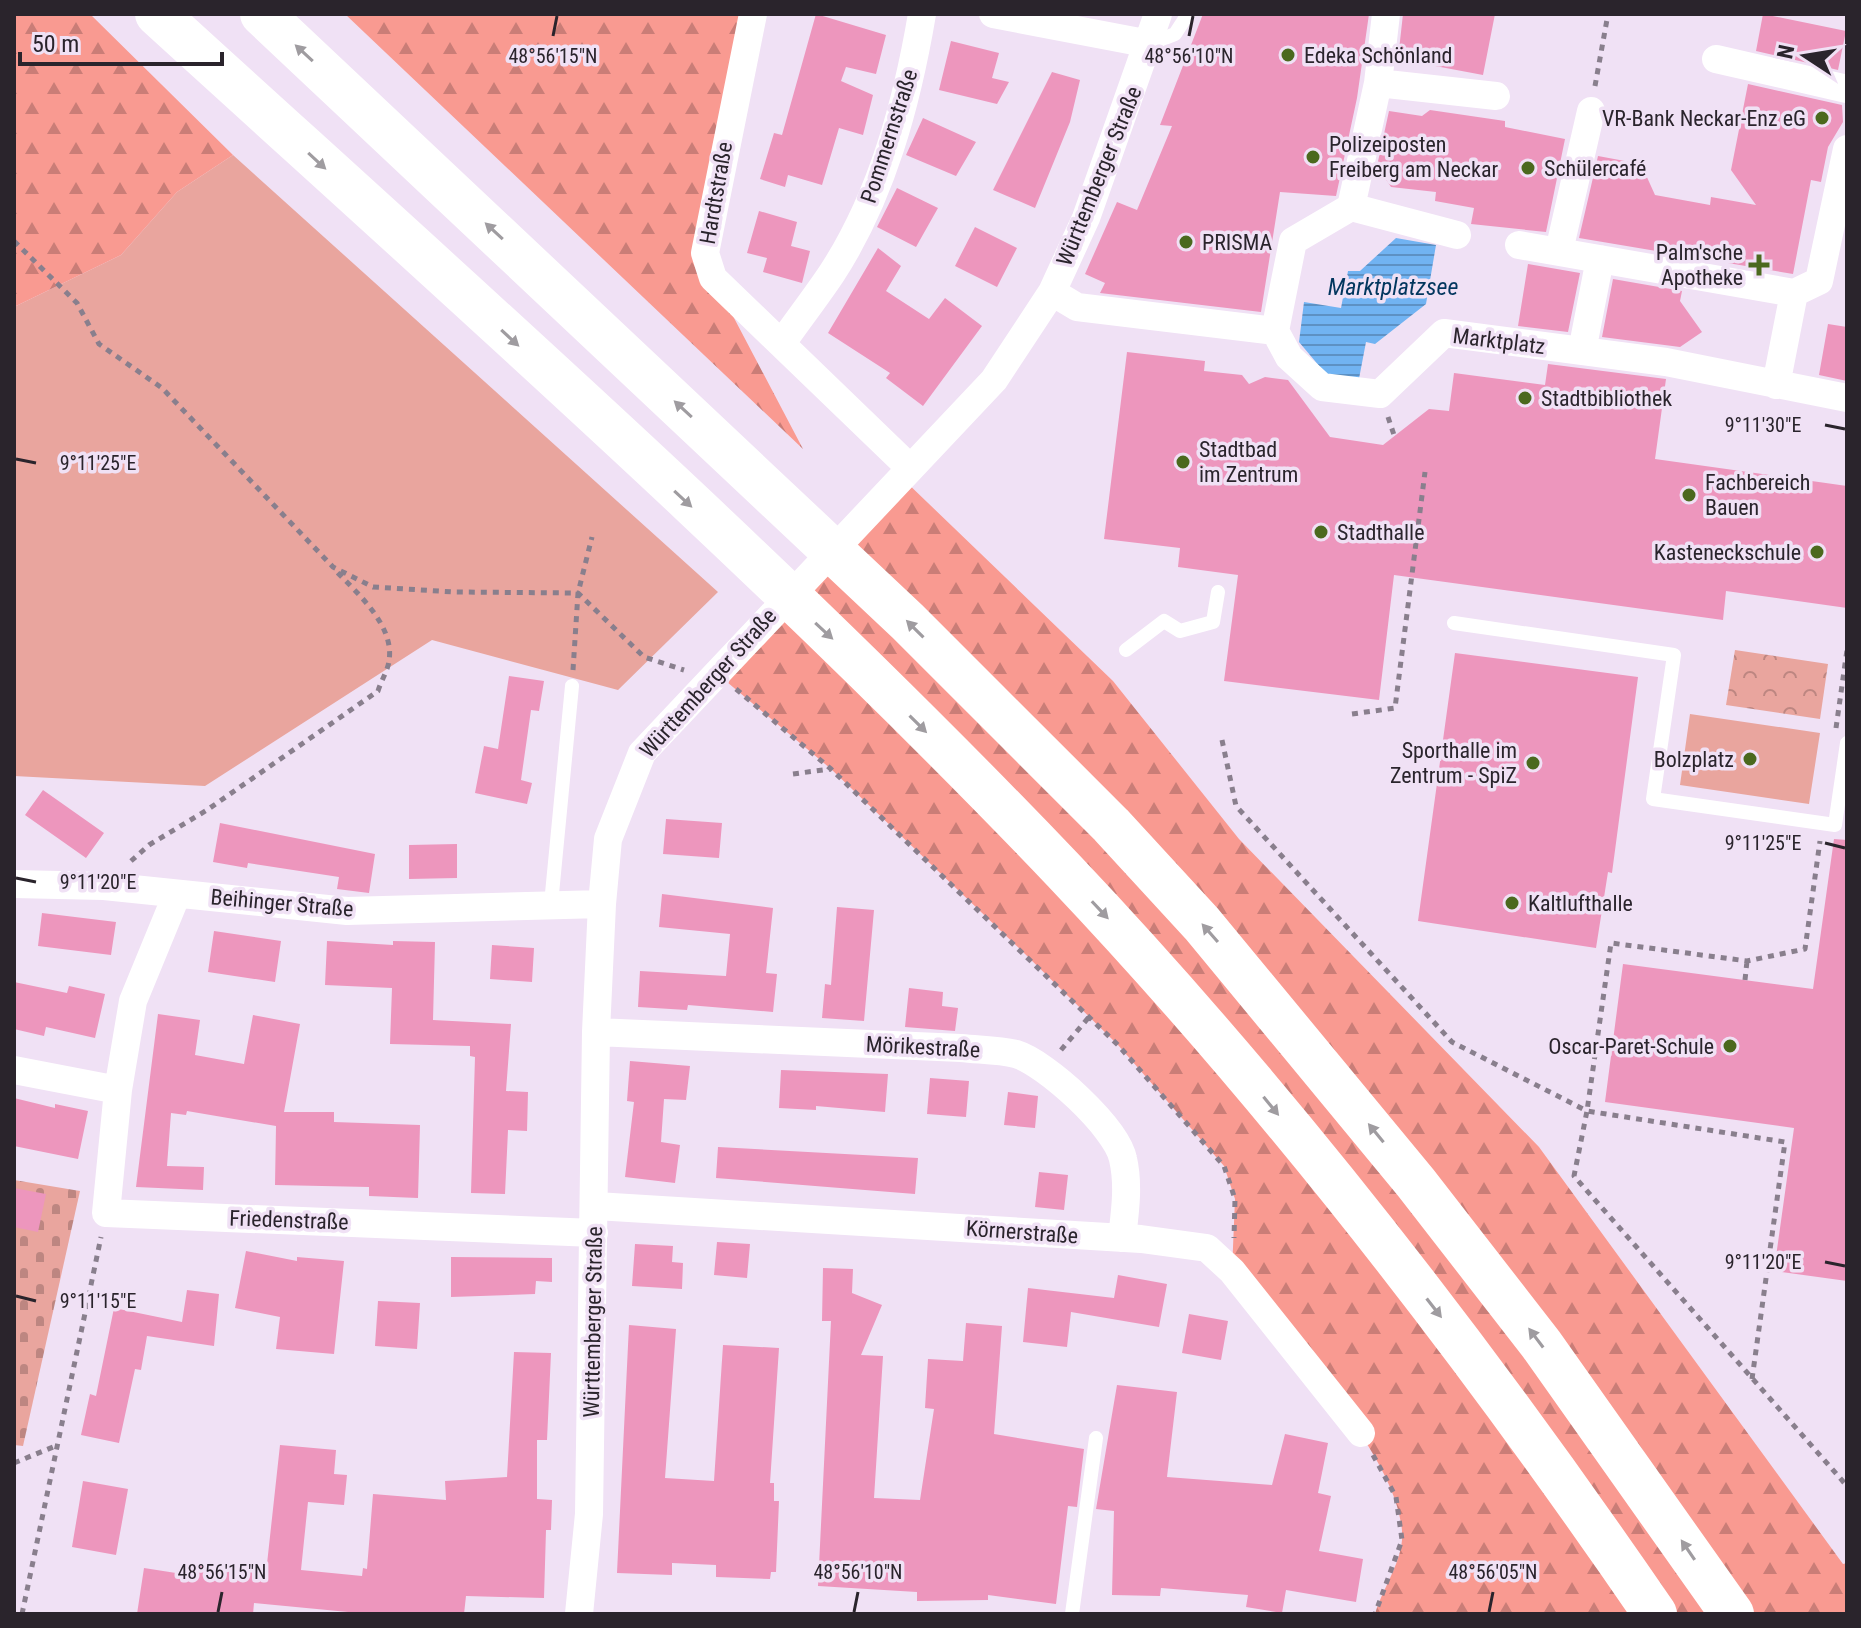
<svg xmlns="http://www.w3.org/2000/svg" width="1861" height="1628" font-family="'Roboto Condensed',sans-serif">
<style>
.grass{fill:#e9a59e}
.forest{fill:url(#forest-firs)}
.cemetery{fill:url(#cemetery-stones)}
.park{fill:url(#park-crowns)}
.water{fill:url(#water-rules)}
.building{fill:#ed96bd}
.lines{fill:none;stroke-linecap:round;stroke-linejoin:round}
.path{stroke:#897f8d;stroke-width:5;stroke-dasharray:6 6;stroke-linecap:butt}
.lane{stroke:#fff;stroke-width:14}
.street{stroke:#fff;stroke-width:28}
.highway{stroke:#fff;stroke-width:44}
.oneway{fill:#9f9ca0}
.ticks{fill:none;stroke:#2a242c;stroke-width:3}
.poi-dot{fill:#4b691e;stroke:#f0e1f5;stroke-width:3}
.labels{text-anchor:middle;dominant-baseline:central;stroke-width:7;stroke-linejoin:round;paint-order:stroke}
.poi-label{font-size:22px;fill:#2a242c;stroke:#f0e1f5;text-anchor:start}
.street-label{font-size:22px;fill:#2a242c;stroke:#f0e1f5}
.water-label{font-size:24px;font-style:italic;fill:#02365e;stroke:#f0e1f5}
.ticks-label{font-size:20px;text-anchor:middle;fill:#2a242c;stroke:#f0e1f5;stroke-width:7;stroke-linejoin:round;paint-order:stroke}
</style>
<defs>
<pattern id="forest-firs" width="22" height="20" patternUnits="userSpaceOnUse" patternTransform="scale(2)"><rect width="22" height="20" fill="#f99a91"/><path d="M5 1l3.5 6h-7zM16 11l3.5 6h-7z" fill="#ca7d77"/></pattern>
<pattern id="cemetery-stones" width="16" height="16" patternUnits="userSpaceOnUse" patternTransform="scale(2)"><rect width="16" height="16" fill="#e9a59e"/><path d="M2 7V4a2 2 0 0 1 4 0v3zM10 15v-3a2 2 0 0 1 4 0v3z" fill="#bd8681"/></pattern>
<pattern id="park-crowns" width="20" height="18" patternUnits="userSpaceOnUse" patternTransform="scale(2)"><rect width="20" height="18" fill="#e9a59e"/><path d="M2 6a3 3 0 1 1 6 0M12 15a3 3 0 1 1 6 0" fill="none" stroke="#bd8681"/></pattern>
<pattern id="water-rules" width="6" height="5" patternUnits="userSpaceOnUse" patternTransform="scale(2)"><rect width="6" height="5" fill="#71b3f2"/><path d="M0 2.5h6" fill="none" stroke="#5d91c4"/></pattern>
</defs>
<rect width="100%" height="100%" fill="#f0e1f5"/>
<path class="grass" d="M233,155L718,592L618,690L432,640L205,786L14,776V307L121,255L177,192Z
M1690,714L1820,733L1809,804L1680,785Z"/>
<path class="forest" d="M14,14H90L233,155L177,192L121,255L14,307Z
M345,14H753L713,278L803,449Z
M901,477L1113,681L1239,839L1539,1147L1843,1564L1847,1563V1614H1375C1382,1590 1400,1565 1402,1540C1407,1464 1280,1331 1232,1271L1235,1199L1224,1166L1118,1045L1024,953L831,769L715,672Z"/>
<path class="cemetery" d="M14,1180L80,1191L23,1446L14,1445Z"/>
<path class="park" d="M1735,650L1828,664L1820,719L1726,705Z"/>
<path class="water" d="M1396,238L1436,245L1426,304L1375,344L1366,342L1358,384L1331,380L1299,342L1304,302L1341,308L1348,271H1360Z"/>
<path class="building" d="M816,14L886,35L876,74L846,67L841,81L873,95L863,135L839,128L822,185L788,175L785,187L760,179L774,133L782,135Z
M1203,14H1369L1357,98L1336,196L1280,192L1261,312L1100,293L1105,283L1085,274L1117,202L1137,210L1172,126L1160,125Z
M1403,14H1495L1483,75L1398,59Z
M1763,14L1846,31L1838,70L1756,51Z
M951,41L999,53L992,78L1009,82L997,104L939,90Z
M1052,72L1080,80L1070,122L1035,208L993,190Z
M1748,84L1842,105L1843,122L1828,147L1821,182L1811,180L1793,274L1579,238L1598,156L1641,164L1655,195L1710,205L1711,197L1756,205L1731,170Z
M1430,110L1505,121V127L1565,139L1546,232L1471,224L1474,208L1435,201L1436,192L1391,187L1377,166L1389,111L1422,116Z
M923,118L976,142L956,176L906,155Z
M897,188L938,208L916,247L877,227Z
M759,211L797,222L791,246L810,251L802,283L763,272L767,258L747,253Z
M975,227L1017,248L997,287L955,266Z
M878,248L901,266L886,291L929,319L945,298L982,326L923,406L886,378L890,373L828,333Z
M1528,264L1580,273L1568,332L1518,326Z
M1613,279L1682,291L1680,301L1702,332L1680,347L1602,337Z
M1828,324L1847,327V381L1819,375Z
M1127,352L1205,361L1204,371L1242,375L1249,384L1265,377L1288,380L1330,437L1383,445L1429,409L1449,411L1454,373L1545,385L1548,364L1666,379L1655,459L1847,486V608L1726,591L1723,620L1394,575L1379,700L1224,681L1238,575L1178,567L1180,548L1104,539Z
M1455,653L1638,677L1612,873L1608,872L1596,948L1418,921Z
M509,676L544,681L539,711L531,710L521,780L532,783L527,804L475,793L484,746L498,749Z
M43,790L104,833L86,858L25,815Z
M666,819L722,823L719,858L663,854Z
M220,823L375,854L369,893L337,889L339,877L248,863L247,868L213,862Z
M1834,839L1847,840V1281L1774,1271L1794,1128L1605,1102L1623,964L1813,989Z
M457,844V878L409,879V845Z
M662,894L773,908L766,973L777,974L773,1012L688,1005L687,1010L638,1007L640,971L726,976L730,934L659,927Z
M837,907L874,910L864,1021L822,1018L825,984L831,985Z
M42,913L116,922L111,955L38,946Z
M214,931L281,941L275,982L208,972Z
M327,941L393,945V941L435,942L433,1020L511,1024L506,1091L528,1092L527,1131L508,1130L505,1194L471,1193L475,1057L470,1056V1046L390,1044L392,988L325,985Z
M492,945L534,948L532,982L490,979Z
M14,982L67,993L69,986L105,994L95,1038L46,1027L44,1036L14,1029Z
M909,988L943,992L942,1006L958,1008L955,1031L905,1027Z
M158,1014L200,1020L195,1055L244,1064L253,1015L300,1024L284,1112H334V1122L420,1125L418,1198L369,1196V1187L275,1185L276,1126L187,1111L186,1115L171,1113L167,1166L204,1167L203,1190L136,1187Z
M630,1061L690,1066L686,1100L664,1099L661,1142L680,1145L675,1183L625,1177L634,1102L627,1101Z
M781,1070L888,1074L885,1112L816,1106V1110L779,1108Z
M930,1078L969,1081L966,1117L927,1114Z
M1008,1092L1038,1096L1035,1128L1004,1125Z
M14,1098L55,1108V1104L88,1111L78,1159L14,1146Z
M718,1147L918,1158L915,1194L716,1178Z
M1039,1172L1068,1175L1064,1210L1035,1207Z
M14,1188L46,1194L38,1232L14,1227Z
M717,1242L750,1244L747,1278L714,1275Z
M635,1244L673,1246L672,1262L683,1263L682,1289L632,1286Z
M246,1251L297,1261V1257L344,1261L334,1354L276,1349L280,1317L235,1308Z
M451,1257L552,1258V1282L536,1281L535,1294L451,1297Z
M823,1268L853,1269L852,1293L882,1305L861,1355L883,1356L874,1498L920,1500L934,1409L925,1408L928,1359L963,1361L966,1323L1002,1326L994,1434L1084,1449L1077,1507L1068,1506L1056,1604L988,1595V1600L917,1601V1592L818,1586L831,1321H822Z
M1118,1275L1167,1284L1159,1327L1071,1312L1067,1347L1023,1342L1028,1288L1114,1298Z
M187,1290L219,1294L214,1346L147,1336L141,1370L135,1369L119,1443L81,1435L90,1394L96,1396L114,1308L182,1322Z
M378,1301L420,1303L417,1349L375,1346Z
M1189,1314L1228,1321L1221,1360L1182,1353Z
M629,1325L676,1329L665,1478L714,1481L723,1345L779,1348L770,1483H774V1501H779L776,1572H771L770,1579L716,1577V1565L672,1563V1575L617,1573Z
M514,1352L551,1353L547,1440H537V1499L552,1500L551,1530H546L544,1598L466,1596L464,1614H369L254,1603L253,1614H137L144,1568L195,1576L196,1565L266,1573L280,1445L336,1450L334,1474L347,1475L344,1505L308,1502L301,1570L362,1576L363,1568L367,1569L373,1494L446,1500L445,1481L507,1477Z
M1117,1385L1177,1392L1167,1477L1272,1485L1285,1434L1328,1443L1318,1493L1331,1496L1319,1551L1363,1559L1356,1602L1286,1590L1282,1613L1246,1607L1248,1595L1161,1588L1160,1596L1112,1595L1114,1511L1096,1509Z
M83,1481L128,1489L116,1555L72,1547Z"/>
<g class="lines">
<path class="path" d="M1595,86L1608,14
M14,241L77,303L99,344L162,388L333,567L373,587L455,592L578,593L644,657L684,670
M1388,417L1394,435
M573,670L578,593L592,537
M736,689L831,769L1118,1045L1224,1166L1235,1199L1234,1238
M1352,714L1395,708L1425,472
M1836,728L1847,650
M1222,740L1236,806L1452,1042L1587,1111L1574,1176L1847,1486
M793,774L830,769
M131,861L149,845L207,810L378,691C381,681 388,670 389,661C395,625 356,592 335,570
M1745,980L1747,961
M1061,1050L1089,1017
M1752,1379L1785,1142L1587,1111L1611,943L1747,961L1805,949L1820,841
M1373,1455L1396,1497L1402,1540L1375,1614
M14,1463L58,1445
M22,1614L101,1237"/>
<path class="lane" d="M1150,44L1175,34L1188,14
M1454,623L1674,655L1653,799L1835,825L1847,743
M1126,650L1164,621L1180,631L1213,622L1218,592
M551,904L572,686
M1072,1614L1096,1438"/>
<path class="street" d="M753,14L705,253L713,278L910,468
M993,14L1150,44
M1716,59L1847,89
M1378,83L1496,96
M1351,207L1378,83L1386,14
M1457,235L1351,207L1293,241L1275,331L1289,357L1322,387L1380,394L1444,333L1666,362L1847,398
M1519,245L1794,293
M1559,251L1591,111
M1052,292L1077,307L1275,331
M782,343C798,320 816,297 832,273C882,196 907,103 922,14
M1582,351L1600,259
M1776,385L1794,293L1819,281L1847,149
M14,884L104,886L347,911L602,904
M177,894L133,1001L118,1090L106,1213L594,1233
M596,1032L961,1048C979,1050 999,1050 1016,1054C1046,1063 1117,1128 1123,1159C1129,1185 1125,1212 1122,1238
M14,1070L118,1090
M596,1206L1141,1239L1207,1248L1232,1271L1361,1433
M579,1614L589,1514L596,1032L602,904L608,839L642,753L994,380L1052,292L1086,218L1158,14"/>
<path class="highway" d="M157,14C462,292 779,572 1064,871C1282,1101 1476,1353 1655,1614
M262,14L908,622L1111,825L1202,924L1416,1183L1541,1344L1732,1614"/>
</g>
<defs><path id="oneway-solid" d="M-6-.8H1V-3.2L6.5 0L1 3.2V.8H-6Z" transform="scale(2)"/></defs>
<g class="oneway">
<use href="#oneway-solid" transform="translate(304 53) rotate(-137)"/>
<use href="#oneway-solid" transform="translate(317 161) rotate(43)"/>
<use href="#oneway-solid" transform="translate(494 231) rotate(-137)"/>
<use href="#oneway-solid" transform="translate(510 338) rotate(43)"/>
<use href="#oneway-solid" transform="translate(683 409) rotate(-137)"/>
<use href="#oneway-solid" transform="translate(683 499) rotate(43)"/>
<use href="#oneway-solid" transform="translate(915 629) rotate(-135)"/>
<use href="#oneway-solid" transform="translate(824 631) rotate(43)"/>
<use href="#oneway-solid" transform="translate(918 724) rotate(45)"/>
<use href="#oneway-solid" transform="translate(1100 910) rotate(47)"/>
<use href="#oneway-solid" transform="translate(1210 933) rotate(-131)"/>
<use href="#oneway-solid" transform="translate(1271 1106) rotate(51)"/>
<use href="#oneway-solid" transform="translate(1376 1133) rotate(-129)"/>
<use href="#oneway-solid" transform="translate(1434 1308) rotate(52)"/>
<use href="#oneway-solid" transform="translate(1536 1338) rotate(-127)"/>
<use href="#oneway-solid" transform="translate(1688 1550) rotate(-124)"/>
</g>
<path class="ticks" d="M553,36L557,16M1189,36L1193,16M1825,425L1845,429M16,459L36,463M1825,843L1845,848M16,878L36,882M1825,1262L1845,1266M16,1296L36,1301M218,1612L222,1592M854,1612L858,1592M1489,1612L1493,1592"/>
<g class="poi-dot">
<circle cx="1288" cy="55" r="8"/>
<circle cx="1822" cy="118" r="8"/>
<circle cx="1313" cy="157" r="8"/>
<circle cx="1528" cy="168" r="8"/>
<circle cx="1186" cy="242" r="8"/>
<path d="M1755 253h8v8h8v8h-8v8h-8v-8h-8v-8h8z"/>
<circle cx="1525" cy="398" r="8"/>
<circle cx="1183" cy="462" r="8"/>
<circle cx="1689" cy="495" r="8"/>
<circle cx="1321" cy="532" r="8"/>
<circle cx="1817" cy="552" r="8"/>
<circle cx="1750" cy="759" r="8"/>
<circle cx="1533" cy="763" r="8"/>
<circle cx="1512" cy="903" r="8"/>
<circle cx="1730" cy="1046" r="8"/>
</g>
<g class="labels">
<g class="poi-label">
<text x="1304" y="55">Edeka Schönland</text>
<text x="1806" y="118" text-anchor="end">VR-Bank Neckar-Enz eG</text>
<text x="1329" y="144">Polizeiposten<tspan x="1329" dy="25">Freiberg am Neckar</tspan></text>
<text x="1544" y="168">Schülercafé</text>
<text x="1202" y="242">PRISMA</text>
<text x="1743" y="252" text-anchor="end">Palm'sche<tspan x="1743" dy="25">Apotheke</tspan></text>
<text x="1541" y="398">Stadtbibliothek</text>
<text x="1199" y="449">Stadtbad<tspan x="1199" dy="25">im Zentrum</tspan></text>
<text x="1705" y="482">Fachbereich<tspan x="1705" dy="25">Bauen</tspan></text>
<text x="1337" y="532">Stadthalle</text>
<text x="1801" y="552" text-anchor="end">Kasteneckschule</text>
<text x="1517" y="750" text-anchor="end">Sporthalle im<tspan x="1517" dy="25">Zentrum - SpiZ</tspan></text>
<text x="1734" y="759" text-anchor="end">Bolzplatz</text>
<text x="1528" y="903">Kaltlufthalle</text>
<text x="1714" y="1046" text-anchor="end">Oscar-Paret-Schule</text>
</g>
<g class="street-label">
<text transform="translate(889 136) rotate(-72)">Pommernstraße</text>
<text transform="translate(1099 176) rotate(-68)">Württemberger Straße</text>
<text transform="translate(716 193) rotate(-80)">Hardtstraße</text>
<text transform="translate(1499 341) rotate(7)">Marktplatz</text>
<text transform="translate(708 683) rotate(-48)">Württemberger Straße</text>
<text transform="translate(282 903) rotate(5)">Beihinger Straße</text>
<text transform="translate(923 1047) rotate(3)">Mörikestraße</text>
<text transform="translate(289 1220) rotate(2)">Friedenstraße</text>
<text transform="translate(1022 1232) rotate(4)">Körnerstraße</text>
<text transform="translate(593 1322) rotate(-89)">Württemberger Straße</text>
</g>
<g class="water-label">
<text x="1393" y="287">Marktplatzsee</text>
</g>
</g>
<g class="ticks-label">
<text x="553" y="63">48°56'15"N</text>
<text x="1189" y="63">48°56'10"N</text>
<text x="1763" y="432">9°11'30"E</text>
<text x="98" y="470">9°11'25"E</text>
<text x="1763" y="850">9°11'25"E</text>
<text x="98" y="889">9°11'20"E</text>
<text x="1763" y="1269">9°11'20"E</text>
<text x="98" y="1308">9°11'15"E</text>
<text x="222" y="1579">48°56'15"N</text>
<text x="858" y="1579">48°56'10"N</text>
<text x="1493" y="1579">48°56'05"N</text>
</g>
<rect width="1861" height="1628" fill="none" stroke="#2a242c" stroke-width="32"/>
<g transform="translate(1805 56) rotate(282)" stroke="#f0e1f5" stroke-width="6" paint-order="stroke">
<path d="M0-6L14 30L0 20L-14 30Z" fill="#2a242c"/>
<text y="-12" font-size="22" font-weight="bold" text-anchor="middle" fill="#2a242c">N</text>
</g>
<path d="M20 52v12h202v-12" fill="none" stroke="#2a242c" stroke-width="4"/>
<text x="32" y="52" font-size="24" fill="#2a242c" stroke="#f0e1f5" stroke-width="6" paint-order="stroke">50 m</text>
</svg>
